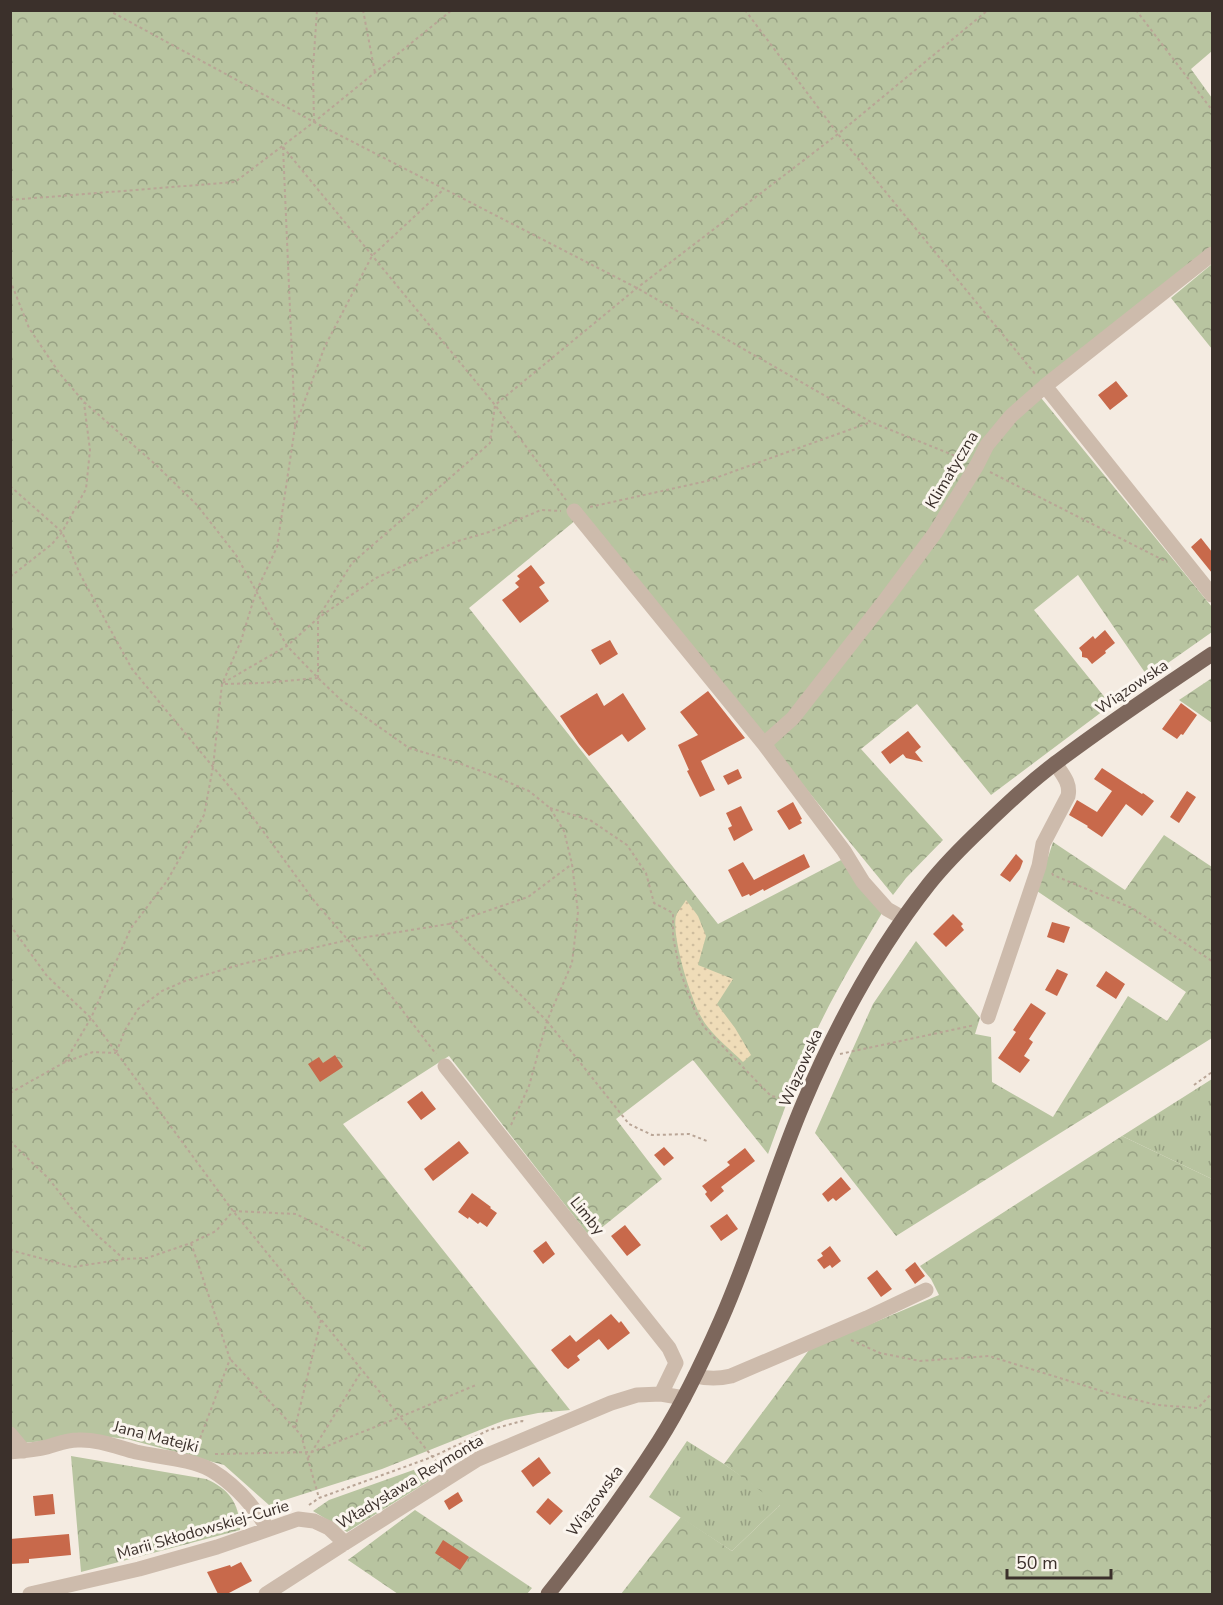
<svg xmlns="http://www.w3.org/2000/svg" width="1223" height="1605" font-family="'Nunito Sans',sans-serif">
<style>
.grass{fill:url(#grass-tufts)}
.forest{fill:url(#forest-crowns)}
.sand{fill:url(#sand-dots)}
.building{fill:#c8694b}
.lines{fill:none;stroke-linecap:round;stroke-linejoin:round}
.path{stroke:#b9a596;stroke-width:2;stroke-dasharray:3 3;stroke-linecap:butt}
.minor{stroke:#cdbbac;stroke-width:15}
.major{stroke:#7d675c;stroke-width:15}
.labels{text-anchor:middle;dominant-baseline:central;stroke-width:6;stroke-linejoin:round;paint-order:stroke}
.street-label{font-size:16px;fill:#3b302b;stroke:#fbf5ee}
</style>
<defs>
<pattern id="grass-tufts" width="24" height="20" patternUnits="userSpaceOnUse" patternTransform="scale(1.5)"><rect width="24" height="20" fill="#b8c4a0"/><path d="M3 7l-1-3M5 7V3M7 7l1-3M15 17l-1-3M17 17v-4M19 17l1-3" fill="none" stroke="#97a083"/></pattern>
<pattern id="forest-crowns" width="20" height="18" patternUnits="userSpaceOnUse" patternTransform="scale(1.5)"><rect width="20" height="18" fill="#b8c4a0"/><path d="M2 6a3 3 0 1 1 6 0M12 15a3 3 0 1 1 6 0" fill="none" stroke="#97a083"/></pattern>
<pattern id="sand-dots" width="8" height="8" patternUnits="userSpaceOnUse" patternTransform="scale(1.5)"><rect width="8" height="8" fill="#efdcb8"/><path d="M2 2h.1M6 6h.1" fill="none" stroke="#cebd9e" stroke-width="1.8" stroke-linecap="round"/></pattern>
</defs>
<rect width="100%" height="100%" fill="#f4ebe1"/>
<path class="grass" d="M1212,1079V1179L1122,1136Z
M687,1441L724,1464L781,1504L732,1551L649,1497Z"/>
<path class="forest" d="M10,11H1212V51L1191,69L1212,98V247L1033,388L1212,607V632L1148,677L1078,575L1034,610L1111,705L991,795L917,704L861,749L943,840L906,878L893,895L582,515L469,608L718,924L841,860L882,913C856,957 830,1000 809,1047C794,1082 781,1118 768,1154L693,1060L616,1119L662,1179L590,1237L449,1056L343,1124L570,1410L538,1413L505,1420L382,1469L269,1505L224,1465L127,1439L74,1433L45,1441L22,1443L11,1430Z
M1212,264V349L1171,298Z
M1212,678V723L1179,700Z
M1164,835L1212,867V1038L896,1236L815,1133L873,1004L916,941L980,1018L975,1034L991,1037L992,1082L1053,1117L1128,996L1167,1021L1186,992L1037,891L1053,842L1125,890Z
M1122,1136L1212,1179V1594H621L681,1517L732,1551L780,1505L724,1464L809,1350L939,1295L931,1279L920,1266Z
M71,1456L206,1479C230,1489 240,1505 240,1530L81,1572Z
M419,1468L429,1481L347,1532L313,1511L329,1500Z
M415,1510L532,1588L527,1594H398L348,1560Z"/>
<path class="sand" d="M686,900L698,916L706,936L698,965L733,979L717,1004L735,1028L751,1055L743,1062C731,1050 717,1039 707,1026C693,1009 671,937 676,916C678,911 683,905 686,900Z"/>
<path class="building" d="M1116,381L1128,396L1110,410L1098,395Z
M1201,538L1212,552V573L1191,547Z
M531,565L545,583L539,587L549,601L520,623L502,600L519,587L515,583L520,579L517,576Z
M1105,630L1115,643L1105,651L1106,653L1092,664L1087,658L1082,657V652L1079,648L1093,636L1095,639Z
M610,640L618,654L600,665L591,650Z
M708,691L745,738L701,761L715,790L700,797L687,771L689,770L678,745L698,735L680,712Z
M597,693L604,706L623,693L646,729L628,742L622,734L589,756L579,744L560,716Z
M1181,703L1197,715L1183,735L1181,734L1177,739L1162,729Z
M908,731L921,747L915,752L923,762L906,758L903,754L890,764L881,752Z
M1102,768L1142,794L1143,793L1154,801L1142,816L1126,804L1102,837L1087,827L1088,826L1069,815L1077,800L1097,812L1112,791L1094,779Z
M738,769L742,778L728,785L723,776Z
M1187,791L1196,797L1179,823L1170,817Z
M793,802L802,819L800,820L802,823L789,830L777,811Z
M741,806L753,830L734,841L728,828L732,826L726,813Z
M804,854L810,867L764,891L763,889L750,896L749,894L742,897L728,870L743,862L754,880Z
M1016,854L1023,861L1020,869L1010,882L1000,875Z
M953,914L963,924L961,926L964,930L946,947L933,934Z
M1052,922L1070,927L1064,943L1047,937Z
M1057,969L1068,974L1057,996L1045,990Z
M1106,971L1125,984L1116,999L1096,986Z
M1031,1003L1046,1013L1029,1039L1033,1042L1024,1056L1030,1060L1020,1073L998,1058L1016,1032L1013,1030Z
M335,1055L343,1067L320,1082L308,1064L319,1057L323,1063Z
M422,1091L436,1109L421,1120L407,1102Z
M459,1141L469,1153L433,1181L424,1169Z
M664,1147L674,1158L664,1166L654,1155Z
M745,1148L755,1161L721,1187L724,1191L711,1202L705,1194L707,1192L702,1186L730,1165L727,1162Z
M841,1177L851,1189L836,1201L833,1198L828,1202L822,1194Z
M472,1193L491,1207L490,1208L497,1213L487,1227L480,1222L478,1224L469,1217L468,1219L458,1212Z
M727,1214L738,1229L721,1241L710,1226Z
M625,1225L641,1245L627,1256L611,1236Z
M546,1241L555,1254L543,1264L533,1251Z
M830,1246L841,1261L832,1268L830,1265L824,1269L817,1260L823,1256L821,1253Z
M915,1262L925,1276L915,1284L905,1270Z
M877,1270L892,1289L881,1297L867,1278Z
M611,1314L619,1323L621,1321L630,1333L608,1350L599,1339L577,1356L580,1360L568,1369L564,1366L551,1350L570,1335L576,1342Z
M539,1457L551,1473L533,1487L521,1471Z
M458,1492L463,1501L449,1510L444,1501Z
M53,1494L55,1514L35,1516L33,1496Z
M548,1498L563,1511L550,1525L536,1512Z
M69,1534L71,1555L29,1559V1563L10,1564V1539Z
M443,1540L469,1557L460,1570L435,1553Z
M241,1562L252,1581L227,1594H218L207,1572L230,1565L231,1567Z"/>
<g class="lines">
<path class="path" d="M108,10L314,122L637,288L871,422L963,459
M363,10L375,73
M745,10L838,134L1036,375
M1136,10L1212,110
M314,122L313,69L317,10
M283,147L495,405L566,500
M283,147L295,426
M10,200L235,182L314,122L452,10
M10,280L29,328L60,374L84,402L155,464L197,505L236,555L287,646L318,678L341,700L409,748L453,761L489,774L529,791L550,808L564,831L572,864L578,912L572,963L547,1021L449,924L348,940L242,964L185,981L162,991L138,1009L125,1030L116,1053
M990,472L1167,562
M10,486L62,532L80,574L132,669L238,797L315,902L348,940L436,1054
M590,507L707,481L871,422
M10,577L52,544L62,532L86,489L90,450L84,403
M318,678V618L352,563L490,443L495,405L637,288L838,134L988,10
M223,683L287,646L318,618L376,578L458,541L489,532L541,510L561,511
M225,684L262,683L318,678
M550,808L590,820L627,845L646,873L654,903L673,913V937L680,971L695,1011L704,1027L771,1096L790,1099
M1052,873L1053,875L1132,908L1212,961
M449,924L528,897L572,864
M10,925L47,976L91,1018L233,1211L439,1465
M547,1021L629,1124L652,1135L689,1134L707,1141
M840,1054L975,1025
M65,1062L91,1018L131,928L167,881L204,815L213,767L222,684L241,641L256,592L277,547L295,427L325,346L372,256L444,189
M1194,1085L1212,1072
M10,1093L65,1062L93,1052L116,1053
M511,1125L529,1086L547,1021
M10,1141L49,1179L73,1210L96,1234L124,1259
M233,1211L296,1214L368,1250
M191,1243L230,1359L196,1449
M10,1250L73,1267L124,1259L147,1258L191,1243L216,1231L233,1211
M851,1340L880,1353L920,1361L989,1356L1108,1393L1157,1405L1198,1408L1212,1393
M231,1360L301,1435L319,1498
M295,1428L321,1320
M215,1454L312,1452L400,1417L476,1385
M308,1458L361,1372
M309,1505L319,1498L432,1457L489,1430L522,1421L526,1422"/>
<path class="minor" d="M1045,386L1212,595
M574,511L764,744L844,851L863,882L887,909L903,918
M764,744L793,718L886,599L935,533L977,465L987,445L1011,416L1045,386L1212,254
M988,1017L1039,866L1043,844L1068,796C1071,783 1062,774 1055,763
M445,1066L669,1348L676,1363L661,1394
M695,1376C709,1379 718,1379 731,1376L867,1318L926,1290
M10,1434L24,1451
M10,1452C22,1451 35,1450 47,1447C58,1444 66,1440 78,1440C98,1439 117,1447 136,1452C158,1457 192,1459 211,1470C236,1485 253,1505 268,1529
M30,1594L139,1569L217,1547L298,1519L314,1521L329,1528L345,1543
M266,1594L345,1543L478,1459L611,1403L637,1395L661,1394L684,1398"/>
<path class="major" d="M548,1594C587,1545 625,1494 659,1441C683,1403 703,1361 721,1320C752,1250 773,1175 803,1104C836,1026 876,951 929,884C945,864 963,846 982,828C1006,805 1030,782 1057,762C1107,724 1160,689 1212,654"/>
</g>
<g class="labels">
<g class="street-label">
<text transform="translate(952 470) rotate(-59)">Klimatyczna</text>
<text transform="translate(1132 687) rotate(-34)">Wiązowska</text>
<text transform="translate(801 1068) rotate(-66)">Wiązowska</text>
<text transform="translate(587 1216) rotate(51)">Limby</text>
<text transform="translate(156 1437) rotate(14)">Jana Matejki</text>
<text transform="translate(410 1482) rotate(-31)">Władysława Reymonta</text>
<text transform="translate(595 1501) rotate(-54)">Wiązowska</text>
<text transform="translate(203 1530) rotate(-16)">Marii Skłodowskiej-Curie</text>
</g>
</g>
<rect width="1223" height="1605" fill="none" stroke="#3b302b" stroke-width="24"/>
<path d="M1007 1569v9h104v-9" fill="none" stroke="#3b302b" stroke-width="3"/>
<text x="1016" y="1569" font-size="18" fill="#3b302b" stroke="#fbf5ee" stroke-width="4.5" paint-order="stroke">50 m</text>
</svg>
